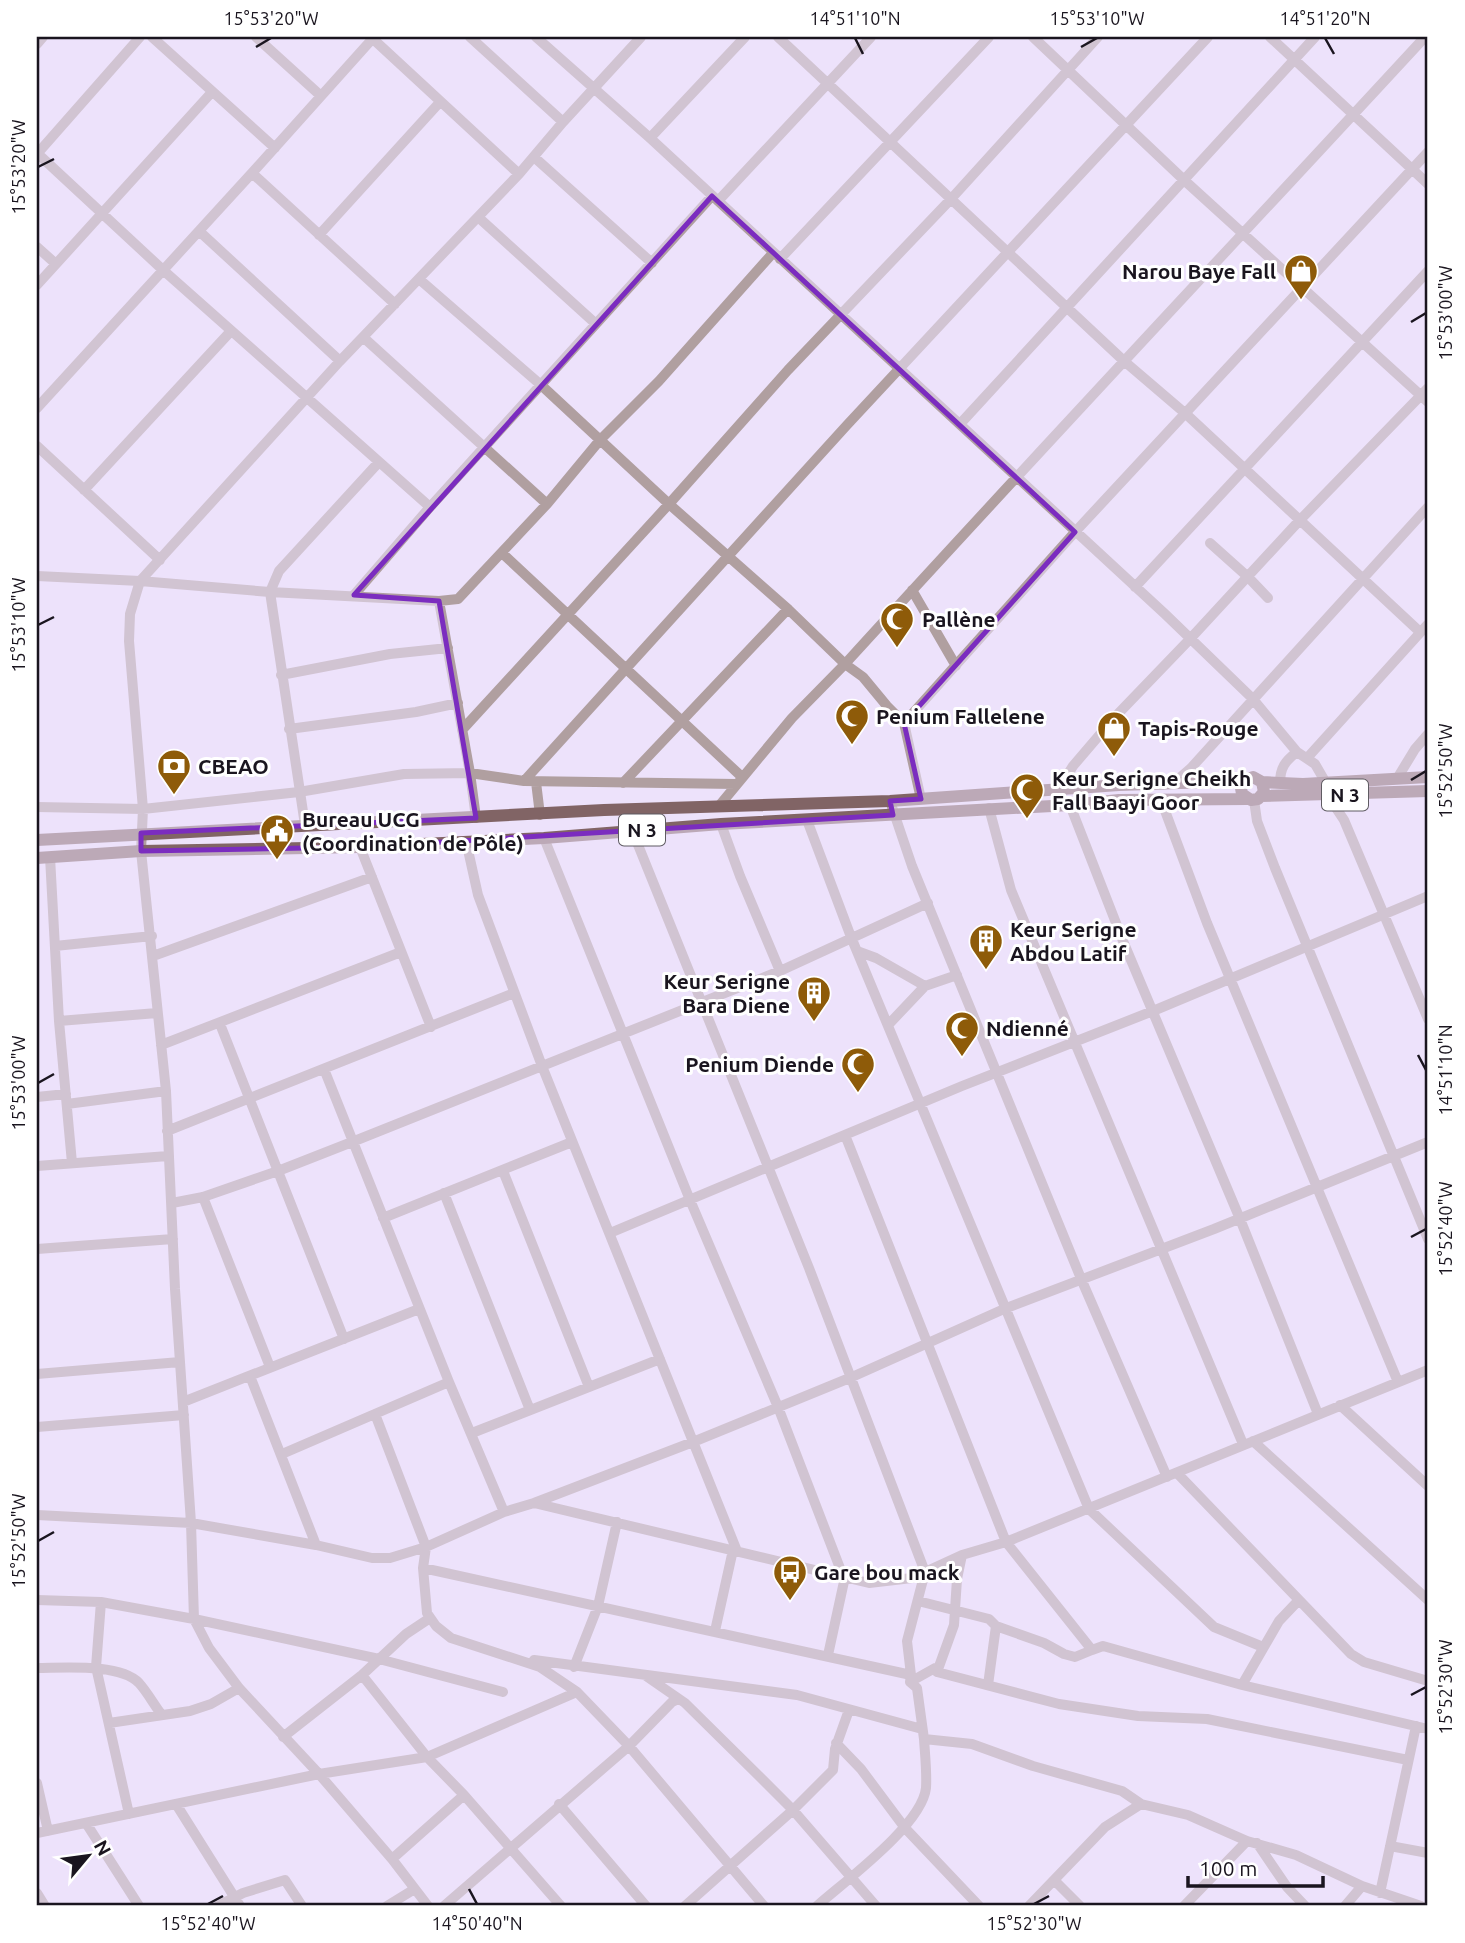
<svg xmlns="http://www.w3.org/2000/svg" width="1465" height="1943" font-family="Ubuntu,sans-serif">
<style>
.lines{fill:none;stroke-linecap:round;stroke-linejoin:round}
.minor{stroke:#b09fa0;stroke-width:10}
.major{stroke:#816465;stroke-width:12}
.marked{fill:none;stroke:#7b2cbf;stroke-width:5;stroke-linejoin:round}
.ticks{fill:none;stroke:#1a151f;stroke-width:2.5}
.labels{text-anchor:middle;dominant-baseline:central;stroke-width:6;stroke-linejoin:round;paint-order:stroke}
.shield{fill:#fff;stroke:#5f5b62;stroke-width:2}
.shield-label{font-size:19px;font-weight:bold;fill:#1a151f}
.poi-label{font-size:21px;font-weight:bold;fill:#1a151f;stroke:#fff;text-anchor:start}
.neatline{fill:none;stroke:#1a151f;stroke-width:2.5}
.ticks-label{font-size:18px;text-anchor:middle;fill:#1a151f}
</style>
<rect width="100%" height="100%" fill="#ede2fb"/>
<g class="lines">
<path class="minor" d="M152,37L275,148
M256,37L321,96
M470,37L563,122
M536,37L650,138L1165,614L1252,698L1297,752L1315,764L1326,783
M778,37L1124,361L1186,414L1420,632
M1033,37L1184,180L1428,402
M1270,37L1428,184
M372,38L519,174
M37,44L43,37
M650,138L745,37
M37,153L163,270L430,507
M37,154L140,37
M534,157L652,263
M252,173L395,304
M718,201L871,37
M478,217L596,324
M199,231L340,361
M319,235L440,102
M37,247L56,264
M780,259L989,37
M419,279L541,385L669,504L788,609L845,664L863,677L887,706L904,723L921,799
M37,285L212,92
M363,337L547,504
M37,408L252,173L374,37
M960,424L1315,37
M37,446L160,560
M84,490L231,331
M1210,543L1248,577L1268,598
M502,553L742,777
M37,576L140,581L270,592L439,601L458,599L547,504L600,440L659,381L773,253
M1135,587L1428,271
M912,590L956,666
M354,595L430,507L712,196
M439,601L470,773L476,818
M281,675L390,654L448,648
M904,723L1075,532L1428,152
M289,729L416,712L458,703
M462,730L669,504L788,370L951,199L1098,37
M1308,757L1428,624
M1398,777L1415,749L1428,734
M524,781L847,425L1208,37
M536,782L540,815
M1175,782L1191,768L1428,507
M623,783L788,609
M1280,783C1280,768 1285,761 1297,752
M1058,790L1073,766L1114,718L1190,639L1299,521L1428,388
M1328,796L1344,820L1428,1019
M1161,800L1207,923L1398,1382
M1254,800L1257,821L1275,868L1428,1239
M890,801L912,866L1082,1281L1167,1477
M1070,805L1123,941L1240,1219L1318,1414
M719,806L792,718L845,664C1037,453 1232,246 1425,37
M37,807L143,809L299,792L404,774L470,773L524,781L736,784
M989,808L1011,890L1243,1444
M807,820L851,937L1089,1509L1214,1627L1263,1647
M721,824L740,876L780,971
M305,825L270,592L279,571L379,462
M632,830L809,1268L925,1572L907,1641L911,1675L910,1682L917,1688L924,1739
M544,838L690,1200L778,1407L843,1576
M466,841L478,895L542,1066L737,1551
M360,847L431,1027
M50,857L59,1021L72,1163
M55,946L152,936
M857,951L876,958L925,986
M153,956L372,877
M59,1021L157,1013
M220,1024L344,1339
M889,1024L925,986L957,975
M161,1045L401,952
M324,1069L449,1382L504,1512
M37,1097L66,1094
M67,1104L166,1091
M167,1131L514,993
M845,1135L1006,1542L1092,1650L1103,1646L1242,1685L1428,1729
M37,1166L168,1156
M503,1171L589,1387
M444,1193L530,1410
M203,1197L270,1367
M172,1203L203,1197L278,1171L352,1142L780,971L928,903
M383,1218L572,1142
M610,1233L962,1086L1153,1011L1428,896
M37,1249L173,1239
M37,1374L180,1362
M250,1376L316,1545
M183,1402L419,1309
M1340,1405L1428,1486
M375,1414L426,1547L423,1568L427,1613L436,1626L451,1638L540,1667L577,1692L629,1746L764,1906
M37,1427L184,1415
M472,1433L660,1359
M1253,1441L1428,1600
M282,1454L449,1382
M1177,1473L1351,1654L1364,1662L1428,1681
M534,1503L869,1583L912,1578L962,1555L1006,1542L1428,1370
M37,1515L191,1523L316,1545L372,1558H390L426,1547L504,1512L534,1503L693,1442L852,1377L1004,1309L1214,1229L1428,1142
M423,1568L911,1675
M37,1600L101,1602L194,1619L379,1659L503,1692
M918,1601L989,1619L996,1626L1044,1643L1064,1654L1075,1657L1092,1650
M101,1602L96,1667L129,1814
M715,1631L733,1550
M828,1655L845,1577
M534,1660L797,1695L922,1729
M574,1667L598,1606L617,1522
M37,1668C63,1668 120,1663 139,1683C148,1693 154,1705 162,1715
M937,1672L1059,1704L1138,1716L1207,1719L1408,1760
M362,1675L427,1757L464,1795L561,1906
M646,1676L685,1703L759,1776L793,1810L876,1906
M910,1682L935,1668L937,1672L954,1625L957,1579L962,1555
M988,1685L996,1626
M1242,1685L1279,1621L1298,1601
M109,1723L190,1711L211,1704L239,1688
M283,1737L362,1675L406,1634L430,1618
M836,1743L861,1769L905,1828L979,1906
M37,1783L48,1831
M176,1804L240,1906
M559,1804L646,1906
M86,1823L139,1906
M37,1833L319,1774L427,1757L577,1692
M1257,1843L1287,1887L1305,1906
M1390,1846L1428,1853
M392,1859L464,1795
M1054,1880L1080,1906
M37,1893L45,1906
M1380,1893L1416,1726
M218,1906L243,1893L285,1880L302,1906
M387,1906L413,1890
M428,1906L392,1859L319,1774L239,1688L209,1648L194,1619L191,1523L175,1289L166,1091L141,851L143,809L129,641L130,614L140,581L340,361L519,174L563,122L641,37
M444,1906L629,1746L672,1702L678,1699
M685,1906L793,1810L833,1770L835,1749L849,1710
M817,1906C845,1881 922,1825 926,1788C927,1772 925,1755 924,1739L972,1744L1033,1766L1122,1791L1141,1804
M1029,1906L1105,1827L1141,1804L1188,1815L1247,1841L1296,1855L1362,1886L1421,1906
M1184,1906L1247,1841
M1345,1906L1362,1886"/>
<path class="major" d="M1262,782L1264,792L1258,799L1251,800L1242,794L1241,788L1243,781L1253,777L1262,782L1303,784L1428,777
M1261,796L1428,791
M37,840L604,810L890,801L1119,785L1243,781
M37,858L141,851L360,847L544,838L721,824L1070,805L1119,800L1247,799"/>
</g>
<path d="M0 0H1465V1943H0ZM712,196L1075,532L904,723L921,799L890,801L893,815L360,847L141,851V833L476,818L439,601L354,595Z" fill="#ede2fb" fill-opacity=".55" fill-rule="evenodd"/>
<path class="marked" d="M712,196L1075,532L904,723L921,799L890,801L893,815L360,847L141,851V833L476,818L439,601L354,595Z"/>
<path class="ticks" d="M855,38L863,54M1325,38L1334,54M256,47L271,38M1081,47L1097,38M38,167L54,159M1411,322L1426,313M38,625L54,617M1411,780L1426,771M1418,1055L1426,1070M38,1083L54,1074M1411,1237L1426,1229M38,1541L54,1532M1411,1695L1426,1687M469,1889L477,1904M208,1904L223,1896M1034,1904L1049,1896"/>
<defs>
<g id="shop-pin" transform="scale(1.75)"><path d="M0 17L-7.5 6A9.5 9.5 0 1 1 7.5 6Z" fill="#8e5b09" stroke="#fff"/><path d="M-5-2.5h2.3a2.7 3.5 0 0 1 5.4 0H5L5.5 6h-11ZM-1.5-2.5h3a1.5 2.3 0 0 0-3 0Z" fill="#fff"/></g>
<g id="mosque-pin" transform="scale(1.75)"><path d="M0 17L-7.5 6A9.5 9.5 0 1 1 7.5 6Z" fill="#8e5b09" stroke="#fff"/><path d="M3.5-4.9A6 6 0 1 0 3.5 4.9A5 5 0 1 1 3.5-4.9Z" fill="#fff"/></g>
<g id="bank-pin" transform="scale(1.75)"><path d="M0 17L-7.5 6A9.5 9.5 0 1 1 7.5 6Z" fill="#8e5b09" stroke="#fff"/><path d="M-6-4H6V4H-6ZM0-2.3a2.3 2.3 0 1 0 0 4.6a2.3 2.3 0 1 0 0-4.6Z" fill="#fff"/></g>
<g id="civic-pin" transform="scale(1.75)"><path d="M0 17L-7.5 6A9.5 9.5 0 1 1 7.5 6Z" fill="#8e5b09" stroke="#fff"/><path d="M-.6-6.5H3V-4.5H.6V-3L4-1V1h2V6H-6V1h2V-1L-.6-3ZM-1.2 2.5V6h2.4V2.5Z" fill="#fff"/></g>
<g id="building-pin" transform="scale(1.75)"><path d="M0 17L-7.5 6A9.5 9.5 0 1 1 7.5 6Z" fill="#8e5b09" stroke="#fff"/><path d="M-4-6H4V6H1V3H-1V6H-4ZM-2.5-4.3h1.7v1.8h-1.7ZM.8-4.3h1.7v1.8H.8ZM-2.5-1h1.7V.8h-1.7ZM.8-1h1.7V.8H.8Z" fill="#fff"/></g>
<g id="bus-pin" transform="scale(1.75)"><path d="M0 17L-7.5 6A9.5 9.5 0 1 1 7.5 6Z" fill="#8e5b09" stroke="#fff"/><path d="M-5-6H5V4H4V6H2V4H-2V6H-4V4H-5ZM-3.5-4V0h7V-4ZM-3.5 1.2v1.5H-2V1.2ZM2 1.2v1.5H3.5V1.2Z" fill="#fff"/></g>
</defs>
<g fill-rule="evenodd">
<use href="#shop-pin" x="1301" y="271"/>
<use href="#mosque-pin" x="897" y="619"/>
<use href="#mosque-pin" x="852" y="716"/>
<use href="#shop-pin" x="1114" y="728"/>
<use href="#bank-pin" x="174" y="766"/>
<use href="#mosque-pin" x="1027" y="790"/>
<use href="#civic-pin" x="277" y="831"/>
<use href="#building-pin" x="986" y="941"/>
<use href="#building-pin" x="814" y="993"/>
<use href="#mosque-pin" x="962" y="1028"/>
<use href="#mosque-pin" x="858" y="1064"/>
<use href="#bus-pin" x="790" y="1572"/>
</g>
<g class="labels">
<g class="shield">
<rect x="1322" y="779.5" width="46" height="31" rx="5"/>
<rect x="619" y="814.5" width="46" height="31" rx="5"/>
</g>
<g class="shield-label">
<text x="1345" y="795">N 3</text>
<text x="642" y="830">N 3</text>
</g>
<g class="poi-label">
<text x="1276" y="271" text-anchor="end">Narou Baye Fall</text>
<text x="922" y="619">Pallène</text>
<text x="876" y="716">Penium Fallelene</text>
<text x="1138" y="728">Tapis-Rouge</text>
<text x="198" y="766">CBEAO</text>
<text x="1052" y="778">Keur Serigne Cheikh<tspan x="1052" dy="24">Fall Baayi Goor</tspan></text>
<text x="302" y="819">Bureau UCG<tspan x="302" dy="24">(Coordination de Pôle)</tspan></text>
<text x="1010" y="929">Keur Serigne<tspan x="1010" dy="24">Abdou Latif</tspan></text>
<text x="790" y="981" text-anchor="end">Keur Serigne<tspan x="790" dy="24">Bara Diene</tspan></text>
<text x="986" y="1028">Ndienné</text>
<text x="834" y="1064" text-anchor="end">Penium Diende</text>
<text x="814" y="1572">Gare bou mack</text>
</g>
</g>
<rect width="1465" height="1943" fill="none" stroke="#ffffff" stroke-width="77"/>
<g transform="translate(88 1856) rotate(61)" stroke="#ffffff" stroke-width="5" paint-order="stroke">
<path d="M0-5L12 26L0 18L-12 26Z" fill="#1a151f"/>
<text y="-10" font-size="19" font-weight="bold" text-anchor="middle" fill="#1a151f">N</text>
</g>
<path d="M1188 1876v10h135v-10" fill="none" stroke="#1a151f" stroke-width="3.5"/>
<text x="1199" y="1876" font-size="21" fill="#1a151f" stroke="#ffffff" stroke-width="5" paint-order="stroke">100 m</text>
<rect x="38" y="38" width="1388" height="1866" class="neatline"/>
<g class="ticks-label">
<text x="271" y="25">15°53'20"W</text>
<text x="855" y="25">14°51'10"N</text>
<text x="1097" y="25">15°53'10"W</text>
<text x="1325" y="25">14°51'20"N</text>
<text transform="translate(19 167) rotate(-90)" y="6">15°53'20"W</text>
<text transform="translate(1446 313) rotate(-90)" y="6">15°53'00"W</text>
<text transform="translate(19 625) rotate(-90)" y="6">15°53'10"W</text>
<text transform="translate(1446 771) rotate(-90)" y="6">15°52'50"W</text>
<text transform="translate(1446 1070) rotate(-90)" y="6">14°51'10"N</text>
<text transform="translate(19 1083) rotate(-90)" y="6">15°53'00"W</text>
<text transform="translate(1446 1229) rotate(-90)" y="6">15°52'40"W</text>
<text transform="translate(19 1541) rotate(-90)" y="6">15°52'50"W</text>
<text transform="translate(1446 1687) rotate(-90)" y="6">15°52'30"W</text>
<text x="208" y="1930">15°52'40"W</text>
<text x="477" y="1930">14°50'40"N</text>
<text x="1034" y="1930">15°52'30"W</text>
</g>
</svg>
